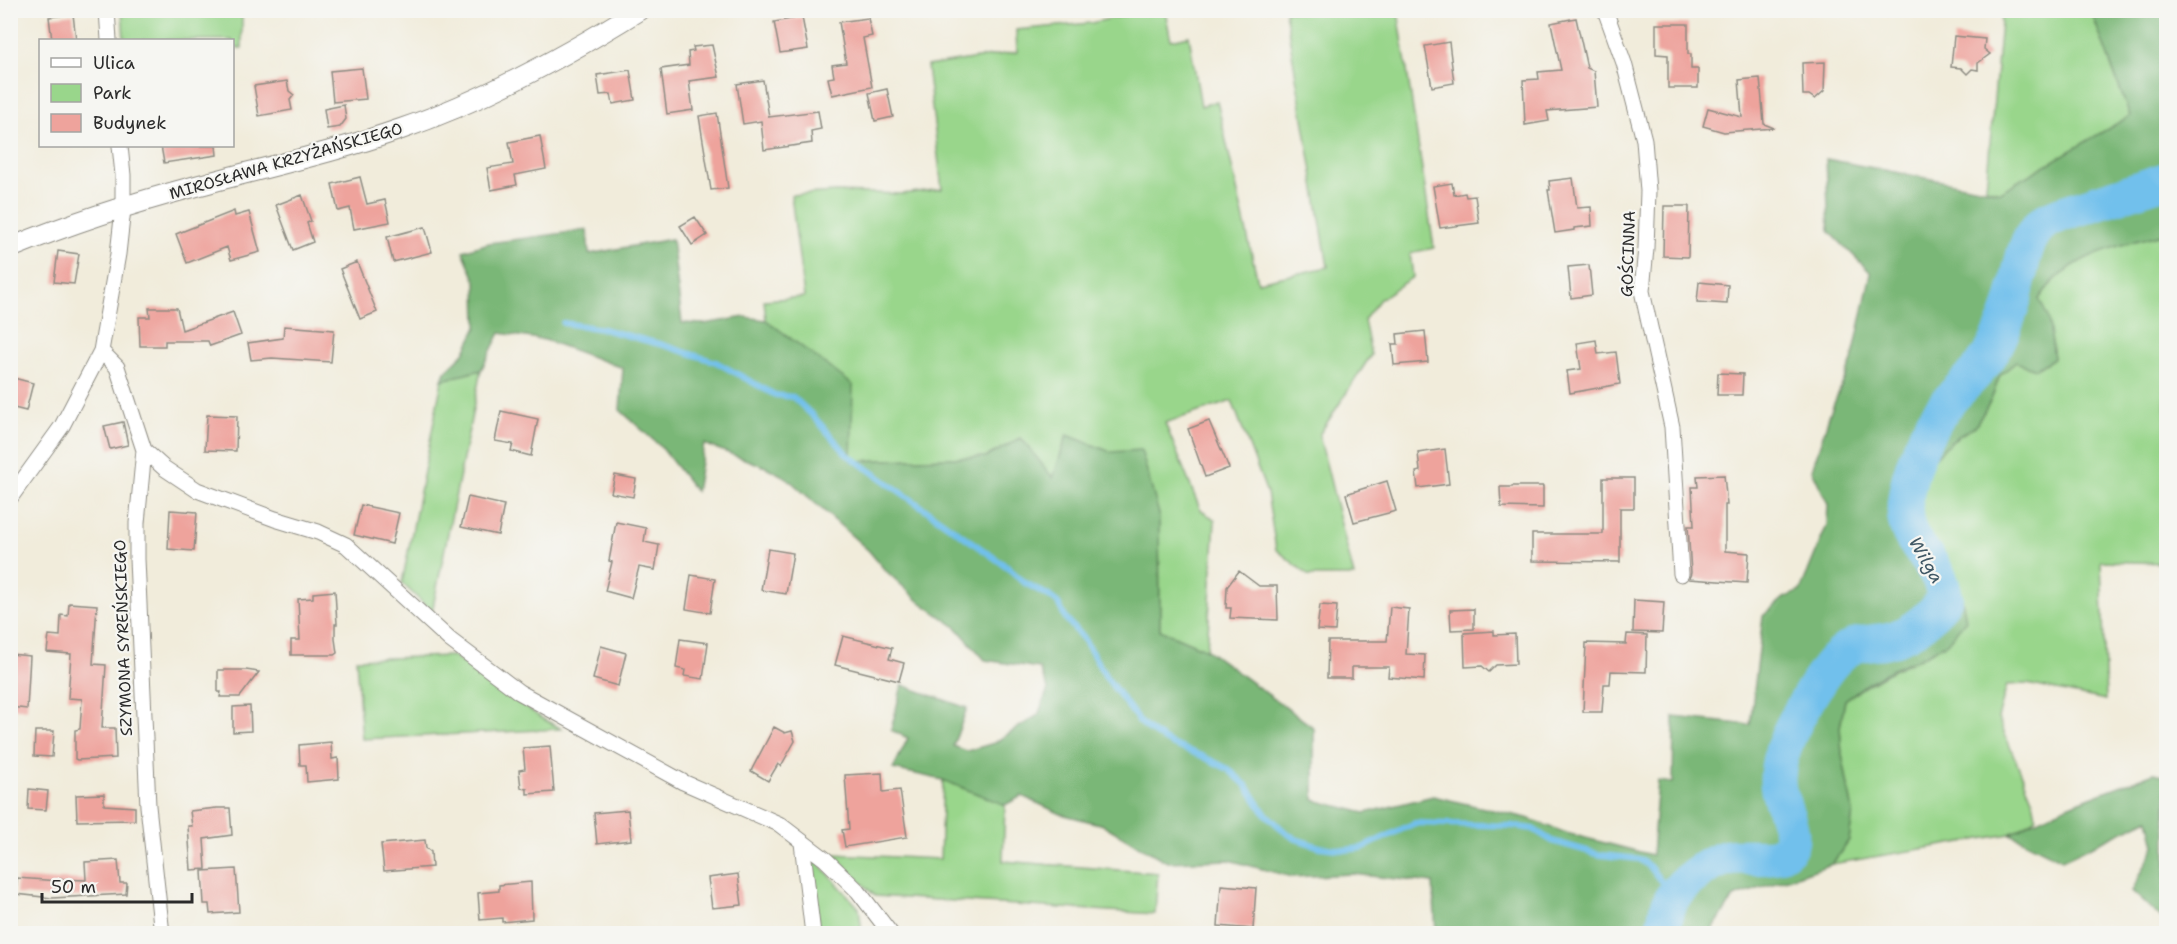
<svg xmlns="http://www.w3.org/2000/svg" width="2177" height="944" font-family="'Shantell Sans',sans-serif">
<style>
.green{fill:#99d68b;stroke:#62805b;stroke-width:1.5}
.forest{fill:#7ab777;stroke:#527151;stroke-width:1.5}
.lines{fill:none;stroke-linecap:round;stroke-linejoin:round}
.stream{stroke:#71c0ec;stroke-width:6}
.river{stroke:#71c0ec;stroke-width:36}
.building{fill:#eea39c}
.minor-casing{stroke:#8e8c83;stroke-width:17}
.tertiary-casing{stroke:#8e8c83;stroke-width:22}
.minor{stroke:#fff;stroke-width:15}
.tertiary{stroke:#fff;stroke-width:20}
.labels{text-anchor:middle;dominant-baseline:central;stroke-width:4.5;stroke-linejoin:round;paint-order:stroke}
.street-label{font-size:16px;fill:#2b2b2b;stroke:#f6f6f2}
.water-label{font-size:18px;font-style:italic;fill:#405865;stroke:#f6f6f2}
</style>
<rect width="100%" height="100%" fill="#f6f6f2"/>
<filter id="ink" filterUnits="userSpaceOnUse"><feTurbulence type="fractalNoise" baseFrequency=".0167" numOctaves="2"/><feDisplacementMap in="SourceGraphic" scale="12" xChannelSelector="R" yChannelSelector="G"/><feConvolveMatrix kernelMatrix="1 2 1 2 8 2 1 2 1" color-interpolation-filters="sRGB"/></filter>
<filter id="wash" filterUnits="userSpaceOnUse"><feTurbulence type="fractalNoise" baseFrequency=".008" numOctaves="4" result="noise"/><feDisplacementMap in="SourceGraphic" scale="24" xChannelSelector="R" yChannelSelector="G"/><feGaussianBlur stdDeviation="1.35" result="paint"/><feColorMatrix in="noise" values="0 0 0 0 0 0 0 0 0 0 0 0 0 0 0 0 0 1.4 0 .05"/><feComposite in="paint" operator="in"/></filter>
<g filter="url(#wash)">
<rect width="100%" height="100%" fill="#f1ecdb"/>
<path class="green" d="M122,11H242V48H233L232,40H124Z
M1144,11H1165L1171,40L1189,36L1201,106L1217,101L1258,282L1328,267L1285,11H1398L1434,248L1410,253L1413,277L1380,299L1364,320L1371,355L1319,435L1354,576H1309L1276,549L1267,493L1232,401L1165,423L1200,509L1215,520L1207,650L1160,630L1159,514L1111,452L1067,435L1053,479L1021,438L986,457L851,461L852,385L766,320L764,300L804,297L791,195L836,192L902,194L942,189L927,66L1017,52L1016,30L1091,23Z
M2002,11H2091L2130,116L2000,192L1986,188Z
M2166,233V563L2101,561L2106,700L2027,684L2007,685L1998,718L2033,801L2036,816L2034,820L2010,834L1832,864L1849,840L1853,812L1842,755L1840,727L1845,700C1870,682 1894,668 1922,657L1933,544L1917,521L1919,490L1930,463L1951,441L1976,425L1991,400L2000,375L2016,362L2036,369L2054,358C2052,337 2048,319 2039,299C2070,253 2116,246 2166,233Z
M481,370L432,612L402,583L442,380Z
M453,656L543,719L562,729L362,739L356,659Z
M943,780L1005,805L1003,861L1158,873L1155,914L875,896L833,854L940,859Z
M816,860L859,908L862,933H819L813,865Z"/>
<path class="forest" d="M2091,11H2166V233C2118,246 2069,254 2039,299L2048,317L2054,358L2036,369L2016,362L2000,375L1991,400L1976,425L1951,441L1930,463L1919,490L1917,521L1952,567L1961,593L1966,620L1947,643L1922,657L1893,669L1868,683L1845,700L1840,727L1842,755L1853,812L1849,840L1832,864L1734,897L1710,933H1436L1433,883L1352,874L1292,877L1229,860L1167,862L1103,825L1061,814L1022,796L1005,805L943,780L893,769L908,738L891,730L902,685L967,708L953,746L967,751L994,743L1038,715L1048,689L1039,668L985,660L956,627L920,602L884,569L869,551L787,478L766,467L704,444L696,492L662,448L620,410L623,368L545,340L500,333L481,370L442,380L445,372L464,353L477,327L476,282L463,251L489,243L587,230L589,254L672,239L682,323L704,324L745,317L766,320L853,385L851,461L986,457L1021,438L1053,478L1067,435L1111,452L1141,450L1159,514L1160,630L1207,650L1314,728V800L1365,813L1433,796L1527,818L1566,833L1652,855L1658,781L1673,783L1674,717L1750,725L1763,616L1784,598L1800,591L1827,525L1828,504L1812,470L1830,413L1852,361L1871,273L1829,231L1826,159L2000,192L2130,116Z
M2154,773L2166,776V920L2162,919L2132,891L2155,846L2149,819L2062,860L2010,834C2056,808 2105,792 2154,773Z"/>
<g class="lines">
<path class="stream" d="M563,323L603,329L663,345L716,362L775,395L793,397L813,416L848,455L1006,566L1025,583L1049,596L1058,603L1066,619L1085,641L1106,677L1139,721L1150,731L1171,744L1202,756L1228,769L1247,786L1264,812L1285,832L1296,839L1320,847L1345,850L1362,848L1415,823L1513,826L1533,829L1552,841L1601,855L1639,859L1650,867L1673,897"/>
<path class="river" d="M1663,934C1664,922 1666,909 1672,898C1681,883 1709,863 1726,858C1744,853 1773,864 1788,848C1799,836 1780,803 1778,787C1774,755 1797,717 1813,690C1822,675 1836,654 1852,647C1865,641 1880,643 1893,639C1912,633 1936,614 1945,597C1944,591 1942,585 1940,580C1927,550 1902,540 1905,503C1908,471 1926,428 1947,403C1959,388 1976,376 1987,359C1998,344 2006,323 2012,305C2021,279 2020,240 2044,222C2049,218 2056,217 2061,214L2166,180"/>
</g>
<g id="blocks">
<path class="building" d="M73,14L76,40H52L49,17Z
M802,17L808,49L780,53L774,22Z
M868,18L872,36L863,38L872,87L832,95L828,78L834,77L832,65L846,63L839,22Z
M1576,18L1587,68L1594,71L1597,107L1547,111L1549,121L1525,125L1523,80L1539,79L1538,72L1561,70L1551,23Z
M1656,24H1688V54H1691V69H1698V88H1668V55L1656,54Z
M1954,36L1985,39L1984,49L1990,54L1978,63V70L1972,69L1967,74L1961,68L1951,67Z
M1449,42L1454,83L1432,87L1425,46Z
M712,45L719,77L689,81L693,110L667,114L661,69L689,65L688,52L694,51L693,47Z
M1825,62L1824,91L1815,99L1809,95H1803L1802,63Z
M362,68L366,99L333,102L330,71Z
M630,70L635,100L613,104L611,94L600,95L597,75Z
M1760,78L1764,124L1774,128L1724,132L1703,126L1708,108L1742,117L1739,80Z
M763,80L769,117L818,111L821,129L811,131L812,143L764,150L761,121L743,124L737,84Z
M287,81L289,91L294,95L290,100L292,110L259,116L254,86Z
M887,89L893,117L875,121L869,93Z
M344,105L346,119L340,127L327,129L324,109Z
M717,113L728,188L711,190L699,116Z
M540,136L546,169L515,175L517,185L491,190L487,168L513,164L509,142Z
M161,146H216L217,155L164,163Z
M360,177L367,204L385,200L390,222L354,229L350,208L338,211L332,184Z
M1573,178L1577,208L1591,207L1592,226L1574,228V230L1555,233L1548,190H1550L1549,181Z
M1452,183L1454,195L1465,193L1466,197L1475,196L1479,223L1440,228L1433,186Z
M302,195L311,221L307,223L313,242L293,250L276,205Z
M1664,206H1689L1688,257L1663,256Z
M234,211L235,216L249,212L260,252L231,260L227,247L187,263L176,234Z
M695,217L707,235L692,245L680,226Z
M425,227L432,252L393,262L387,237Z
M58,251L79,254L74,284L54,282Z
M357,262L377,312L360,319L340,269Z
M1589,265L1592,295L1571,298L1568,267Z
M1699,282L1728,285L1727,304L1697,302Z
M149,308H177L182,330L233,312L241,335L210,346L208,341H165V346H140L139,317H150Z
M284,326L334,330L331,362L272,358L251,360L248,343L283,338Z
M1425,331L1428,362L1394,365L1392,344H1398L1397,334Z
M1596,340L1598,354L1616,352L1620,384L1570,393L1567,371L1581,369L1577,343Z
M1718,373L1743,374L1742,395H1717Z
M10,377L33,383L26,411L10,407Z
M501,411L538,419L531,456L511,451L513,444L495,441Z
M207,415L237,416L236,451L205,450Z
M1209,421L1229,468L1205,477L1188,429Z
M123,422L128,445L110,449L104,426Z
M1445,449L1449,484L1418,488L1416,472L1420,471L1418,453Z
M615,475L636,479L633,497L611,493Z
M1724,475L1727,505H1725V551L1749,553L1747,583L1689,579L1691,573L1688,526H1694L1692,487H1698L1697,476Z
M1603,478H1634V508H1620V562L1532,561V534H1603Z
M1387,481L1396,511L1354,522L1346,494Z
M1512,486H1543V508L1501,507L1500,487H1512Z
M468,497L504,505L498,535L461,527Z
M361,505L399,513L392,544L354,535Z
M170,510L197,512L194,551L168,549Z
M616,522L646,528L644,542L659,545L655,570L639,567L631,598L605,591L612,562L609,561Z
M768,549L793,553L786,594L761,590Z
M1239,571L1259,586H1277L1278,620L1230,618L1231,608H1226L1227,587Z
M691,575L715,579L710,613L686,609Z
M335,591L337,624H335V639L337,653L334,655H291V640H300L298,599L313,598V593Z
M1634,600L1664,602L1662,633L1633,632Z
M69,603L97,605L93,664L106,665L102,728H115L116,758L77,760L75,759V730L80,729L82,699L68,698L71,654L47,652L49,635L60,636L61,615L68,616Z
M1320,605L1337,606L1335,631L1317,630Z
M1390,607L1409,609L1406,654L1425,655L1424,680L1388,677L1389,667H1352V678H1327L1328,641H1387Z
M1474,609V629L1451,630L1450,610Z
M1494,631V635L1515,634L1516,664L1496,665L1489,672L1482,666L1465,667L1464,633Z
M1627,634L1647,635L1646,672L1611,671L1610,684H1604L1602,712H1583L1586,643L1626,644Z
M843,636L892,648L889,659L904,663L899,681L835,665Z
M680,639L708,643L703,679L684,676L685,670L676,668Z
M601,646L626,653L618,686L593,679Z
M10,654L30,656L27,709L10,707Z
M218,670H246L259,672L240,697H220L221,692H218Z
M250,706L251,731L233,732V707Z
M774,727L785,733L792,731L795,741L781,766L778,764L768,781L751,771Z
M35,731H54L52,757L34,756Z
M331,742L332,759L338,758L339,779L307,782L306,765H300L299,745Z
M550,746L554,792L527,794V789L521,788L519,770L525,769L523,748Z
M882,773L883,792L900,790L907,837L845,847L842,830L849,829L845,775Z
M29,789L48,791L46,810L28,809Z
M104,794V805L135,807V820L77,821L76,795Z
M217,808H230L232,835L204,839L206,869L191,870L188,826H192L190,811Z
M628,810L631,840L597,844L594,813Z
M425,840L426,848L431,852L432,867L384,871L381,844Z
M118,860L120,883H127L126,894L52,898L16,894L17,878L59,881V879L86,880L85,862Z
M236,869L239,912L210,914L209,904H204L202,871Z
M738,874L742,905L712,908L708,878Z
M531,882L532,919L502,922V918L480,920L478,893L499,891V885Z
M1221,885L1256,888L1253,929L1218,926Z"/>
</g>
</g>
<g filter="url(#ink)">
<use href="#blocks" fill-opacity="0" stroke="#8e8c83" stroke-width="1.5"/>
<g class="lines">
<g class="minor-casing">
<path id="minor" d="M107,10L109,40
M1605,10L1624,63L1644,140L1648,191L1646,248L1642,291L1672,427L1681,574
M101,351L117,367L144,450L137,523V559L148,806L162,934
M144,450L164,468L197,490L275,519L318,532L346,545L450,640L519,692L683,782L779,824L825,859L858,891L891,934
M10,498L62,426L101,351L118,254L123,209V175L120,146
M802,843L813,934"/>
</g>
<g class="tertiary-casing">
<path id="tertiary" d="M10,248C71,223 136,202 200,185C267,167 335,152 401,129C485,100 564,57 639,10"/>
</g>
<use href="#minor" class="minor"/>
<use href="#tertiary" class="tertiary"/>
</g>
</g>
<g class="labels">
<g class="street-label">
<text transform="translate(286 161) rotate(-16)">MIROSŁAWA KRZYŻAŃSKIEGO</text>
<text transform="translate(1628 254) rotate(-88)">GOŚCINNA</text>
<text transform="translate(123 638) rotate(-92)">SZYMONA SYREŃSKIEGO</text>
</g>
<g class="water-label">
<text transform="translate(1926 560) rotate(60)">Wilga</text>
</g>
</g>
<rect width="2177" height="944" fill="none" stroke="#f6f6f2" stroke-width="36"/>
<rect x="39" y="39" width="195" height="108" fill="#f6f6f2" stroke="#a5a5a2" stroke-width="1.5"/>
<rect x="51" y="58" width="30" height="9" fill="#ffffff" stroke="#a5a5a2" stroke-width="1.5"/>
<text x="93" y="69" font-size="18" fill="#2b2b2b">Ulica</text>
<rect x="51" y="84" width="30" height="18" fill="#99d68b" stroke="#a5a5a2" stroke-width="1.5"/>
<text x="93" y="99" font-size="18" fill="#2b2b2b">Park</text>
<rect x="51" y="114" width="30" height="18" fill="#eea39c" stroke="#a5a5a2" stroke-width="1.5"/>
<text x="93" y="129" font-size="18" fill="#2b2b2b">Budynek</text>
<path d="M42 893v9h150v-9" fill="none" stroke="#2b2b2b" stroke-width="3"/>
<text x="51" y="893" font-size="18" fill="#2b2b2b" stroke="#f6f6f2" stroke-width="4.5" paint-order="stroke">50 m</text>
</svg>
